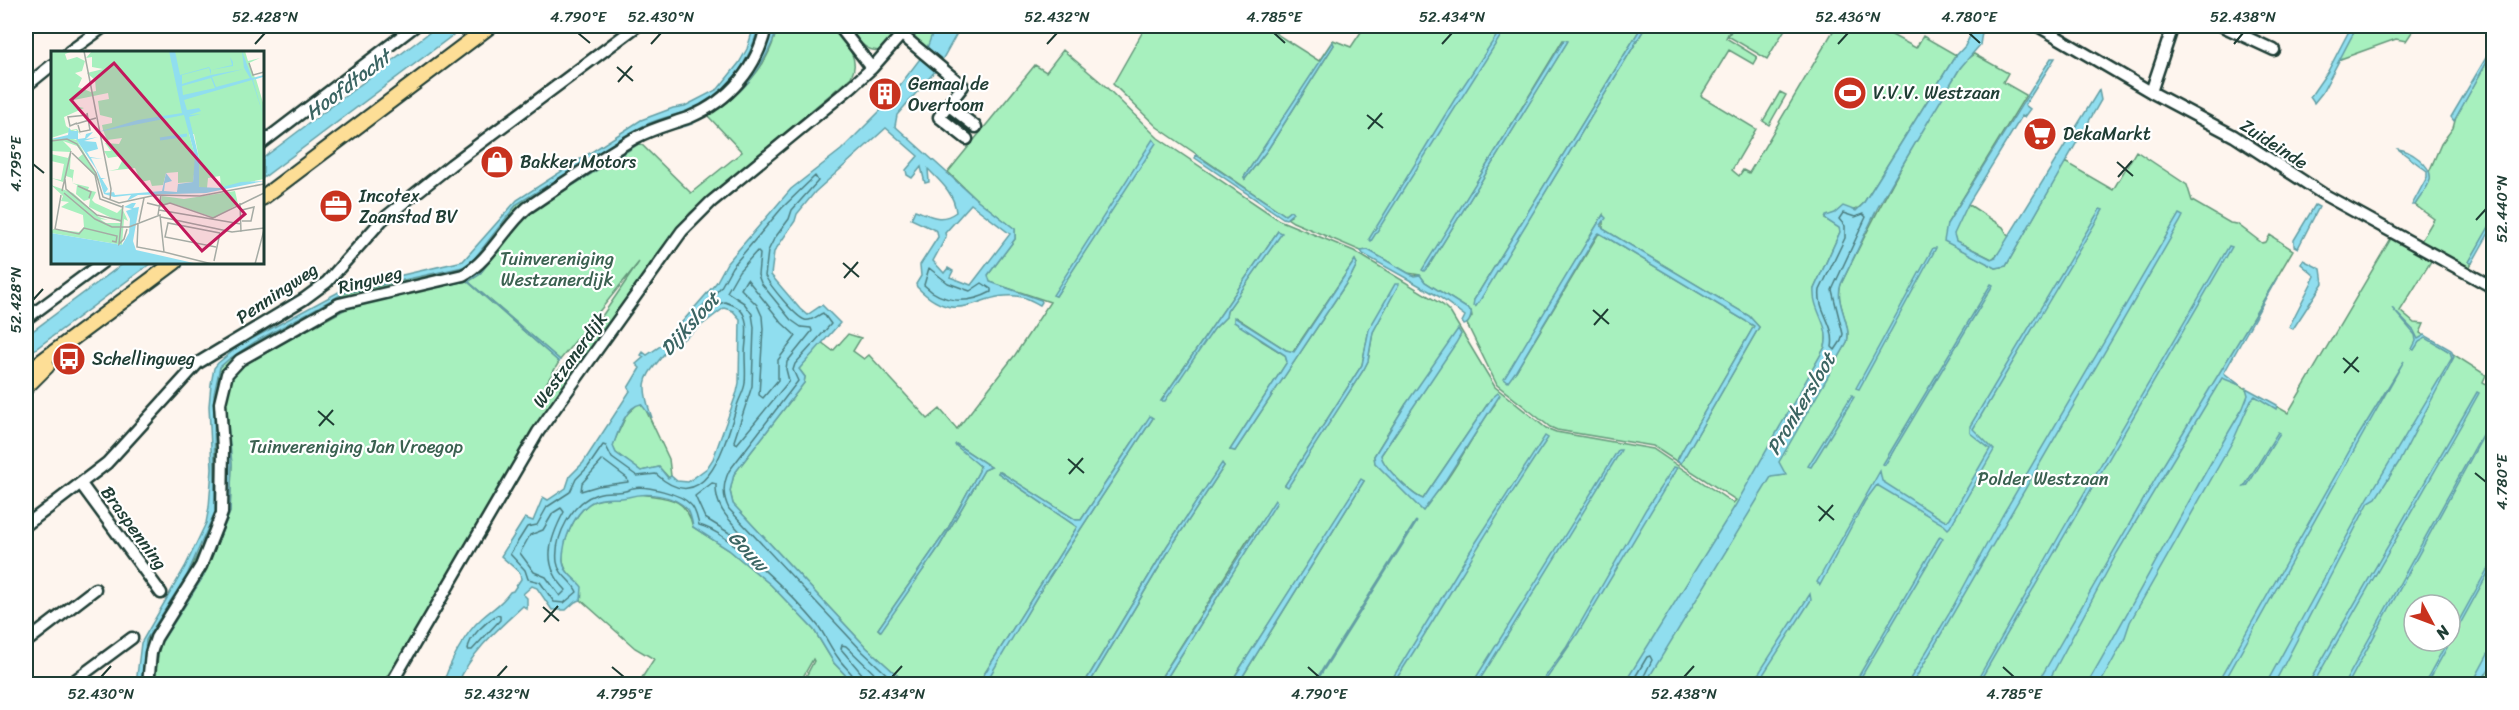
<svg xmlns="http://www.w3.org/2000/svg" width="2519" height="710" font-family="Sriracha,sans-serif">
<style>
.green{fill:#a7f0be;stroke:#639679;stroke-width:1.5;fill-rule:evenodd}
.water{fill:#90deef;stroke:#639ea4;stroke-width:1.5;fill-rule:evenodd}
.lines{fill:none;stroke-linecap:round;stroke-linejoin:round}
.shore{stroke:#4c7d7f;stroke-width:1.5}
.stream{stroke:#639ea4;stroke-width:3}
.minor-casing{stroke:#1f3d34;stroke-width:15}
.major-casing{stroke:#1f3d34;stroke-width:18}
.minor{stroke:#fff;stroke-width:10}
.major{stroke:#fdde96;stroke-width:14}
.ticks{fill:none;stroke:#1f3d34;stroke-width:2}
.labels{text-anchor:middle;dominant-baseline:central;stroke-width:4.5;stroke-linejoin:round;paint-order:stroke}
.poi-label{font-size:18px;fill:#1f3d34;stroke:#fff;text-anchor:start}
.street-label{font-size:18px;fill:#1f3d34;stroke:#fff}
.park-label{font-size:18px;fill:#3a6150;stroke:#fff}
.water-label{font-size:20px;font-style:italic;fill:#3b6563;stroke:#fff}
.inset-river{fill:none;stroke:#90deef;stroke-width:3}
.inset-road{fill:none;stroke:#a5aba4;stroke-width:1.5}
.view{fill:#c2185b;fill-opacity:0.15;stroke:#c2185b;stroke-width:3}
.inset-edge{fill:none;stroke:#1f3d34;stroke-width:3}
.neatline{fill:none;stroke:#1f3d34;stroke-width:2}
.ticks-label{font-size:15px;text-anchor:middle;fill:#1f3d34}
</style>
<rect width="100%" height="100%" fill="#fef5ee"/>
<filter id="ink" filterUnits="userSpaceOnUse"><feTurbulence type="fractalNoise" baseFrequency=".0167" numOctaves="2"/><feDisplacementMap in="SourceGraphic" scale="12" xChannelSelector="R" yChannelSelector="G"/><feConvolveMatrix kernelMatrix="1 2 1 2 8 2 1 2 1" color-interpolation-filters="sRGB"/></filter>
<g filter="url(#ink)">
<path class="green" d="M759,26H765L761,40L734,86L696,111L659,123L529,203L472,268L363,294L226,372L219,509L202,558L154,636L146,684H142L146,640L187,575L201,548L216,505L214,394L220,367L229,359L255,342L344,293L463,267L471,263L517,204L643,126C660,117 678,115 696,108C730,93 750,60 759,26Z
M777,26H832C843,40 862,58 851,77L690,213L654,258L570,384L529,436L427,616L382,684H155L159,646L203,577L230,512L232,464L226,425L228,497L226,518L201,577L158,646L153,684H151L153,653L159,639L197,578L221,523L225,502L224,423H228V418H224C224,407 222,396 225,385C234,357 274,343 298,330L300,334L307,330L305,326L346,303L459,279C491,264 506,229 532,207L641,137L660,127L701,115C692,127 664,127 650,134L530,210L511,230L480,271L470,278L355,302L307,327L309,329L353,305L467,281L559,362L546,384L583,344L639,262L560,360L470,283L469,281L479,275L513,231L532,211L640,143L691,193L742,152L707,115C740,96 771,65 777,26ZM295,333L296,336L242,366L230,377L243,363Z
M848,26H902L884,50C865,54 858,40 848,26Z
M915,26H937L926,51C915,44 910,38 915,26Z
M1146,26H1264L1319,61L1333,40L1351,47L1365,26H1642L1474,300L1476,306L1646,26H1732L1726,38L1757,57L1753,64L1729,50L1701,96L1756,129L1732,170L1739,176L1743,170L1749,173L1836,26H1875L1916,48L1923,36L1956,55L1863,204C1854,215 1837,210 1825,219L1840,228V232L1814,289C1819,307 1830,329 1825,347L1752,478L1785,475L1778,462L1847,343C1852,322 1834,304 1841,284C1877,210 1915,138 1960,68L1967,59L1974,54L2008,73L2003,82L2026,95L1947,224L1949,243L1996,268L2006,266L2065,162L2113,190L2136,151L2187,185L2192,201L2230,223L2237,224L2262,243L2266,242L2270,235L2293,250L2220,374L2288,413L2393,235L2433,258L2400,311L2414,323L2424,324L2420,333L2486,375L2483,382L2493,388V684H1238L1364,481L1361,480L1230,684H1163L1277,501L1247,541L1157,684H1089L1173,544L1224,466L1222,464L1167,546L1084,684H984L1039,593L1153,418L1132,443L1081,520H1076L999,471L998,473L1077,527L978,684H907L867,648L733,504L730,491L734,474L804,383L805,377L799,369L821,342L833,351L848,334L861,338L853,351L864,359L869,355L928,419L940,409L957,429L1015,355L1050,302L990,282L987,278L988,275L1015,239V229L975,198L948,172L1035,65L1046,72L1063,50L1103,84L1158,138L1279,220L1354,251L1443,305L1450,312L1495,387L1546,428L1556,432L1653,449L1733,503L1736,500L1653,446L1557,430L1550,427L1497,385L1467,324L1472,316L1471,311L1425,282L1420,275L1408,273L1368,250L1361,251L1293,222L1287,218L1291,216L1290,211L1285,215L1157,127L1113,84ZM1563,40L1567,42L1428,267L1423,270ZM1333,43L1334,45L1268,149L1245,179L1244,177ZM1153,140L1155,143L1056,296L1054,295ZM1603,215V229L1749,316L1759,327L1681,463L1677,460L1683,449L1754,326L1606,237L1599,233L1516,371L1505,379ZM1278,231L1281,234L1227,311L1226,317L1214,329L1161,401ZM1355,260L1357,264L1351,276L1235,451L1230,450L1287,362L1285,355L1262,341L1235,317L1286,350L1293,352ZM1398,285L1373,332L1368,361L1364,369L1288,486L1285,485L1362,365L1369,329ZM1461,334L1381,455C1382,466 1412,495 1423,499L1491,399L1495,404C1470,436 1452,483 1421,508L1375,463L1374,456L1406,404ZM956,444L991,467L984,470L939,547L880,631L878,629L947,530L979,471L980,466ZM2414,605H2450V641H2414Z
M1734,26H1787L1767,59L1728,36Z
M2355,26H2416L2406,41L2396,39L2335,61Z
M2493,51V227L2490,226L2469,262L2472,263L2469,268L2421,241L2434,219L2415,205L2430,179L2429,172L2441,144L2453,128L2456,117Z
M1780,92L1786,95L1769,125L1763,121Z
M1968,204L2003,227L2009,237L2002,250L1992,259L1956,241L1953,234Z
M639,403L644,406L669,459L671,476L669,478L659,467L641,471L616,453L612,446L627,414Z
M635,493C663,499 685,493 693,527L729,550L771,585L814,630L834,663L854,684H802L814,661L813,659L799,684H638L654,659L635,648L581,600C585,583 568,579 564,565C558,547 575,513 590,503C604,495 621,501 635,493Z"/>
<path class="water" d="M438,26H465L263,178V158Z
M754,26H759C750,60 730,93 696,108C678,115 660,117 643,126L517,204L471,263L463,267L344,293L255,342L229,359L220,367L214,394L215,512L187,575L146,640L142,684H136L141,643L185,567L206,523L209,507L212,469L209,406L211,384L214,368L218,363L239,346L346,288L463,261L517,200L641,120L673,108L685,106L718,89L739,63L747,49Z
M772,26H777L776,33C762,71 742,95 707,115C711,109 722,105 729,99C751,81 768,54 772,26Z
M935,26H961L937,69L897,115L895,126L975,198L1015,229V239L988,275L990,282L1041,300L1042,302L1040,305C1034,302 1028,298 1022,297C980,288 960,331 917,287L916,284L921,276L920,265L938,237L937,231L911,219L915,210C931,216 941,223 956,212C954,193 941,182 928,169L929,182L925,183L921,167L912,178L907,175L906,170L918,156L886,128L815,192L797,214L795,221L774,252L771,275L800,309L807,315L822,305L840,323L799,369L805,377L804,383L734,474L730,491L733,504L867,648L907,684H854L834,663L814,630L771,585L729,550L693,527C692,521 691,515 688,510C675,494 645,492 628,497C616,500 604,496 592,502C578,510 569,528 565,543C564,550 561,559 564,566C567,575 576,579 582,587L581,600L575,602L566,610H552L537,588L532,586L523,594L527,598V609L523,606C498,629 470,653 458,684H443C450,662 464,634 482,618C494,607 500,606 510,592L513,591L521,579L520,573L501,556L525,518L533,521L543,497L548,500L566,488L570,476L583,463L630,391L628,388L640,368L636,364L644,357L641,355L643,352L647,355L665,343L670,346C647,378 637,376 652,418L641,404C626,406 618,432 613,446L616,453L641,471L659,467L668,478L671,476L677,481L688,482L707,468L713,459L737,392L739,383L740,319L733,311L724,308L677,344L669,337L716,283L727,263L791,189L841,150L881,110L926,51ZM971,204L1010,234L971,285L950,277L953,271L948,268L944,273L933,261L946,237L945,233Z
M1503,26H1507L1371,241L1369,239L1458,94Z
M1642,26H1646L1479,302L1476,306H1473L1474,300Z
M1975,26H1983L1980,45L1960,68L1897,174L1878,207L1841,284C1834,304 1852,322 1847,343L1779,462L1786,475L1771,477L1645,684H1624L1735,506L1825,347C1831,325 1812,311 1814,289L1840,232L1839,228L1825,219L1826,216L1835,213L1843,206L1856,211L1863,204L1954,58L1965,46Z
M2350,29L2355,30L2322,93L2314,103L2310,97L2328,71Z
M1564,40L1568,41L1428,267L1424,271L1422,270Z
M1333,42L1334,45L1268,149L1245,179L1244,177Z
M2493,46V51L2454,121L2451,117Z
M2051,58H2055L2025,105L2030,109L2024,117L2022,116L1968,204L1954,234L1956,241L1991,259L1996,257L2099,90L2101,100L2006,266L1996,268L1944,241L1947,224Z
M700,118C691,129 666,128 652,135L532,211L513,231L479,275L469,281L470,283L560,360L559,362L467,281L353,305L307,328L355,302L470,278L480,271L511,230L530,210L650,134C666,126 684,126 700,118Z
M1153,139L1156,143L1056,296L1053,295Z
M2398,149C2409,150 2433,165 2430,180C2428,188 2419,198 2415,205H2412L2427,177V171Z
M1196,155L1285,215L1290,211L1293,213L1286,219L1283,218L1195,158Z
M2315,205L2319,207L2298,248L2294,246V240Z
M2100,209L2103,210L1973,429L1994,450L1950,527L1948,529L1944,525L1877,485L1865,501L1820,585L1817,582L1880,471L1882,481L1943,520L1947,521L1950,518L1990,449L1970,433V426Z
M2179,214L2183,216L2180,222L1915,679L1914,684H1907L1949,614L2002,516Z
M1603,215L1606,218L1601,225L1603,229L1749,316L1759,327L1681,463L1677,461L1683,449L1754,326L1606,237L1599,233L1596,236L1516,371L1508,382L1504,379Z
M2489,227H2493V230L2489,233L2472,263L2469,262Z
M1278,231L1282,233L1227,311L1226,317L1214,329L1165,401H1161Z
M2229,246L2232,247L1978,684H1975L2062,531Z
M1933,248H1936L1859,389L1856,388Z
M1368,250L1408,273L1414,276L1420,275L1425,282L1471,311C1472,316 1469,324 1464,325L1462,322L1465,316L1438,296L1363,254L1361,251Z
M1355,260L1357,264L1351,276L1235,451L1230,450L1287,362L1285,355L1234,322V317L1286,350L1294,352Z
M2303,260L2321,269L2323,283L2293,329L2289,327L2315,276L2301,264Z
M124,263H151L26,356V336Z
M2277,278L2224,373L2240,385L2222,378L2117,553L2047,684H2037L2164,464Z
M1395,284H1399L1373,332L1368,361L1364,369L1288,487L1285,485L1362,365L1369,329Z
M1991,284L1993,285L1885,465L1883,464Z
M2392,308L2414,331L2418,339L2425,335L2428,337L2451,350L2454,357L2399,462L2376,498L2369,502L2274,684H2266L2368,498L2452,358L2450,352L2426,338L2419,342L2414,350L2412,349L2416,341L2415,335Z
M1458,329L1461,334L1456,343L1381,455C1382,466 1413,496 1423,499L1491,399L1498,393L1500,395L1443,484L1423,511L1375,463L1374,456L1406,404Z
M2404,361L2223,684H2217L2354,443Z
M2246,388L2277,405L2276,409L2255,396L2251,400L2234,439L2130,622L2124,640L2100,684H2087C2140,593 2188,499 2243,408L2248,395Z
M2477,392L2479,393L2464,420L2313,684H2308Z
M1852,395L1854,397L1811,467L1808,466Z
M2493,415V418L2348,684H2344Z
M1150,416L1153,418L1039,593L991,674L984,684H978L1077,527L998,473L999,471L1076,520H1081Z
M226,425H228L232,464L230,512L203,577L159,646L153,684L156,652L161,640L201,577L226,518L228,497Z
M2278,432L2280,433L2247,486L2244,487Z
M1545,436L1548,438C1493,518 1446,603 1393,684H1389L1469,553Z
M956,444L991,467L984,470L939,547L881,631L878,629L947,530L979,471L980,466L955,445Z
M1618,450H1621L1617,457L1489,665L1477,684H1472Z
M1222,463L1224,466L1173,544L1089,684H1084L1167,546Z
M1674,467L1677,468L1578,633L1543,684H1540L1566,648L1646,509Z
M1361,479L1364,481L1238,684H1230Z
M1275,500L1277,502L1163,684H1157Z
M1940,536L1943,538L1857,684H1854Z
M2493,559V564L2427,684H2424Z
M1810,594L1811,600L1757,684H1752Z
M2493,645V662L2480,684H2472Z"/>
<g class="lines">
<path class="shore" d="M1843,213L1855,217L1863,214L1866,217L1832,290L1843,334L1841,341L1835,350L1832,347C1836,325 1817,311 1820,290L1845,238V226L1839,219Z
M757,251L760,254L758,275L761,283L791,320L801,327L811,328L812,331L787,362L786,369L789,381L737,444L734,441L752,386L754,327L752,314L744,303L727,292L739,271Z
M929,268L948,283L970,291L982,283L991,289V292C969,304 943,304 924,285Z
M747,279L782,323L796,336L778,360V380L763,398L759,395L763,329L762,316L757,305L741,289Z
M603,460L627,478L628,482L598,486L581,491L582,483Z
M712,483L716,484C715,509 730,520 745,537L744,542L705,518L695,496Z
M561,508L564,512C549,540 541,565 566,590L560,596L546,577L534,572L520,553L530,535L543,530L553,513Z
M497,615L500,616V620L472,650H468C468,637 486,622 497,615Z
M857,684C856,675 844,667 839,659C831,649 826,637 819,627C798,601 730,532 699,525C697,518 696,509 690,504C681,494 646,485 633,488C630,488 628,491 625,491C616,493 606,491 597,494C572,502 554,536 557,562C559,576 572,580 577,592L564,603L554,602L540,582L528,579L525,570L510,554L527,527L537,525L547,507L570,492L576,479L588,467L603,445L606,446L612,458L637,476L656,474C706,520 725,444 736,409C738,400 744,392 745,383C746,374 745,364 745,355C745,343 749,330 745,318C742,308 734,305 725,302L713,306L697,323L693,322L692,319L721,287L732,267L782,208L815,176L818,181L792,210L789,219L774,239L768,251L765,276C770,285 795,317 805,320C811,322 818,315 823,313L831,324L795,364L793,370L798,381L729,471C723,484 722,495 729,509L863,652L897,684
M865,684L863,675L841,649L842,645L846,646L885,684
M1631,684L1647,657L1650,656L1652,660L1640,684"/>
<path class="stream" d="M1314,684L1416,522"/>
<g class="minor-casing">
<path id="minor" d="M839,26L872,68
M2038,26L2151,92L2234,136L2323,194L2494,288
M2222,26L2274,50
M902,35L963,86L948,105L976,127
M69,52L105,26
M26,86L52,65
M2151,92L2173,26
M948,105L939,117L967,139
M262,143L415,26
M26,319L103,262
M81,484L161,593
M26,525L107,463L198,363L304,299L327,282L382,220L451,165L637,26
M26,642L95,589
M70,684L132,638
M148,684L151,653L156,638L201,566L222,513L223,448L220,403L227,374L240,360L339,304L463,275C490,260 504,228 527,208C563,184 598,159 635,138C653,128 671,124 690,117C729,101 758,67 766,26
M391,684L538,432L682,231L711,202L850,88L872,68L909,26"/>
</g>
<g class="major-casing">
<path id="major" d="M262,198L490,26
M26,373L175,262
M26,387L47,366"/>
</g>
<use href="#minor" class="minor"/>
<use href="#major" class="major"/>
</g>
</g>
<path class="ticks" d="M578,33L590,43M1274,33L1285,43M1969,33L1980,43M255,44L265,33M651,44L661,33M1047,44L1057,33M1442,44L1452,33M1838,44L1848,33M2234,44L2243,33M617,67L633,81M618,82L632,66M1367,115L1383,128M1368,129L1382,113M2117,162L2133,176M33,164L44,173M2118,177L2132,161M2476,220L2486,209M843,263L859,277M844,278L858,262M33,300L43,289M1593,310L1609,324M1594,325L1608,309M2343,358L2359,372M2344,373L2358,357M318,411L334,425M319,426L333,410M1068,459L1084,473M2475,473L2486,482M1069,474L1083,458M1818,506L1834,520M1819,521L1833,505M543,607L559,621M544,622L558,606M612,667L624,677M1308,667L1319,677M2003,667L2014,677M101,677L111,666M497,677L507,666M892,677L902,666M1684,677L1694,666"/>
<defs>
<g id="stadium-disc" transform="scale(1.725)"><circle r="9.5" fill="#c8321e" stroke="#fff"/><path d="M0-5a6.5 5 0 1 0 0 10a6.5 5 0 1 0 0-10ZM-3.5-1.8h7v3.6h-7Z" fill="#fff"/></g>
<g id="building-disc" transform="scale(1.725)"><circle r="9.5" fill="#c8321e" stroke="#fff"/><path d="M-4-6H4V6H1V3H-1V6H-4ZM-2.5-4.3h1.7v1.8h-1.7ZM.8-4.3h1.7v1.8H.8ZM-2.5-1h1.7V.8h-1.7ZM.8-1h1.7V.8H.8Z" fill="#fff"/></g>
<g id="supermarket-disc" transform="scale(1.725)"><circle r="9.5" fill="#c8321e" stroke="#fff"/><path d="M-6-5.5h2.5l.6 2H6L4.5 2H-2.5L-4.4-4H-6ZM-1.5 3.2a1.3 1.3 0 1 0 .1 0ZM3 3.2a1.3 1.3 0 1 0 .1 0Z" fill="#fff"/></g>
<g id="shop-disc" transform="scale(1.725)"><circle r="9.5" fill="#c8321e" stroke="#fff"/><path d="M-5-2.5h2.3a2.7 3.5 0 0 1 5.4 0H5L5.5 6h-11ZM-1.5-2.5h3a1.5 2.3 0 0 0-3 0Z" fill="#fff"/></g>
<g id="office-disc" transform="scale(1.725)"><circle r="9.5" fill="#c8321e" stroke="#fff"/><path d="M-6-3h4V-5.5h4V-3h4V5H-6ZM-1-4.5V-3h2v-1.5ZM-6 0V1H6V0Z" fill="#fff"/></g>
<g id="bus-disc" transform="scale(1.725)"><circle r="9.5" fill="#c8321e" stroke="#fff"/><path d="M-5-6H5V4H4V6H2V4H-2V6H-4V4H-5ZM-3.5-4V0h7V-4ZM-3.5 1.2v1.5H-2V1.2ZM2 1.2v1.5H3.5V1.2Z" fill="#fff"/></g>
</defs>
<g fill-rule="evenodd">
<use href="#stadium-disc" x="1850" y="93"/>
<use href="#building-disc" x="885" y="94"/>
<use href="#supermarket-disc" x="2040" y="134"/>
<use href="#shop-disc" x="497" y="162"/>
<use href="#office-disc" x="336" y="206"/>
<use href="#bus-disc" x="69" y="359"/>
</g>
<g class="labels">
<g class="poi-label">
<text x="908" y="84">Gemaal de<tspan x="908" dy="21">Overtoom</tspan></text>
<text x="1873" y="93">V.V.V. Westzaan</text>
<text x="2063" y="134">DekaMarkt</text>
<text x="520" y="162">Bakker Motors</text>
<text x="359" y="196">Incotex<tspan x="359" dy="21">Zaanstad BV</tspan></text>
<text x="92" y="359">Schellingweg</text>
</g>
<g class="street-label">
<text transform="translate(2274 144) rotate(33)">Zuideinde</text>
<text transform="translate(370 280) rotate(-14)">Ringweg</text>
<text transform="translate(277 293) rotate(-34)">Penningweg</text>
<text transform="translate(570 360) rotate(-54)">Westzanerdijk</text>
<text transform="translate(134 528) rotate(54)">Braspenning</text>
</g>
<g class="park-label">
<text x="557" y="259">Tuinvereniging<tspan x="557" dy="21">Westzanerdijk</tspan></text>
<text x="356" y="447">Tuinvereniging Jan Vroegop</text>
<text x="2043" y="479">Polder Westzaan</text>
</g>
<g class="water-label">
<text transform="translate(348 85) rotate(-37)">Hoofdtocht</text>
<text transform="translate(690 324) rotate(-48)">Dijksloot</text>
<text transform="translate(1801 404) rotate(-59)">Pronkersloot</text>
<text transform="translate(748 551) rotate(47)">Gouw</text>
</g>
</g>
<g transform="translate(51 51)">
<rect width="213" height="213" fill="#fef5ee"/>
<path d="M0,0H22L14,3L16,9L26,6L34,10L31,20L24,22L31,27L27,36L40,41L45,40L44,29L36,22L52,18L41,16V6L35,7L41,0H194L197,10L209,7L198,12L204,27L191,30L205,28L213,55V128L170,137L169,125L157,127L156,137L150,138L146,133L148,107L143,83H138L145,108L142,131L127,132V121L115,122L112,134L101,135L99,129L90,131L84,117L57,120L67,118L71,110L70,105L57,107L53,100H60L54,92L68,93L71,87L56,89L52,79L51,74L61,72V67L49,64L47,50L58,48L57,42L23,49L24,55L33,57L13,66L15,75L20,79L26,78L30,84L25,79L0,87ZM18,87L26,89L50,132L27,107L32,103L26,95L12,90L20,98L19,118L23,119L21,132L38,136L37,139L45,141L41,149L44,152L66,162L71,157L77,170L73,168L71,194L0,182L2,178L28,181L33,176L32,164L10,156L18,151L10,150L12,145L0,134L22,142L48,166L57,169L48,168L38,161L55,172H71L38,156L39,148L33,150L25,143L26,134L21,132V127L15,125L12,131L0,127L10,129L13,113L0,110V103L17,107L19,101L0,100V88ZM184,140L187,153L164,167L120,152L108,157L111,145L133,148Z" fill="#a7f0be"/>
<path d="M118,0H124L129,24L158,16L160,19L181,14L179,6L182,11L192,8L182,11V15L160,19V24L158,17L131,24V33L160,24L193,18L161,26L165,36L199,27L193,17L191,0L201,27L213,24V30L212,26L202,29L213,67L201,29L133,49L136,59L148,57L150,60L138,64L150,63L138,66L148,107V136L168,137L190,131L213,130L155,142L87,144L76,150L80,144L63,146L53,143L45,118L25,88H0L17,84L18,76L20,80H27V88L34,87L35,83L42,81L35,88L47,86L33,90L45,91L47,98L36,101L39,106L52,108L40,107L50,127H55L51,128L57,138L54,142L63,141L60,133L64,144L111,140L115,122L121,130L114,132L113,140L126,141L127,133L142,131L144,105L133,64L47,81L87,69L131,62ZM160,27L164,37L132,44L131,35ZM81,152H85L82,157L88,156L82,190L85,199L147,213H0V182L71,194L78,182L79,168L75,160L81,158L73,156Z" fill="#90deef" fill-rule="evenodd"/>
<path class="inset-river" d="M109,88L136,84"/>
<path class="inset-road" d="M33,0L60,138L59,149M198,12L202,24L213,21M26,72L19,75L17,66L36,64M25,73L45,67M27,74L29,81L39,79L36,62M0,90L16,88L26,93L45,122L52,146L68,152L105,144L149,145L213,133M21,102L44,124L49,148L71,156M14,128L15,138L46,164L71,170M27,135L40,141L38,147M11,140L20,100M13,142L44,168L61,176H78L109,164L113,201L161,213M10,144L4,178L28,183L33,177L66,185L65,191L61,190M96,152L108,155L119,152L162,167L213,142M189,152L190,181M72,154L68,193L73,188L76,178M108,159L190,173M191,159L203,156L200,170H191M107,164L110,144M110,166L181,181L213,177M88,171L93,147M87,173L86,196L113,201M165,196L114,186L117,172L169,182M163,210L169,182M204,213L213,179"/>
<path class="view" d="M63,12L194,163L151,200L20,49Z"/>
<rect width="213" height="213" class="inset-edge"/>
</g>
<rect width="2519" height="710" fill="none" stroke="#fff" stroke-width="66"/>
<g transform="translate(2432 623) rotate(131)"><circle r="28" fill="#ffffff" stroke="#a5b1ae" stroke-width="1.5"/>
<path d="M0-4.5L10 22L0 15L-10 22Z" fill="#c8321e"/>
<text y="-9" font-size="16" font-weight="bold" text-anchor="middle" fill="#1f3d34">N</text>
</g>
<rect x="33" y="33" width="2453" height="644" class="neatline"/>
<g class="ticks-label">
<text x="265" y="22">52.428°N</text>
<text x="578" y="22">4.790°E</text>
<text x="661" y="22">52.430°N</text>
<text x="1057" y="22">52.432°N</text>
<text x="1274" y="22">4.785°E</text>
<text x="1452" y="22">52.434°N</text>
<text x="1848" y="22">52.436°N</text>
<text x="1969" y="22">4.780°E</text>
<text x="2243" y="22">52.438°N</text>
<text transform="translate(16 164) rotate(-90)" y="5">4.795°E</text>
<text transform="translate(2502 209) rotate(-90)" y="5">52.440°N</text>
<text transform="translate(16 300) rotate(-90)" y="5">52.428°N</text>
<text transform="translate(2502 482) rotate(-90)" y="5">4.780°E</text>
<text x="101" y="699">52.430°N</text>
<text x="497" y="699">52.432°N</text>
<text x="624" y="699">4.795°E</text>
<text x="892" y="699">52.434°N</text>
<text x="1319" y="699">4.790°E</text>
<text x="1684" y="699">52.438°N</text>
<text x="2014" y="699">4.785°E</text>
</g>
</svg>
